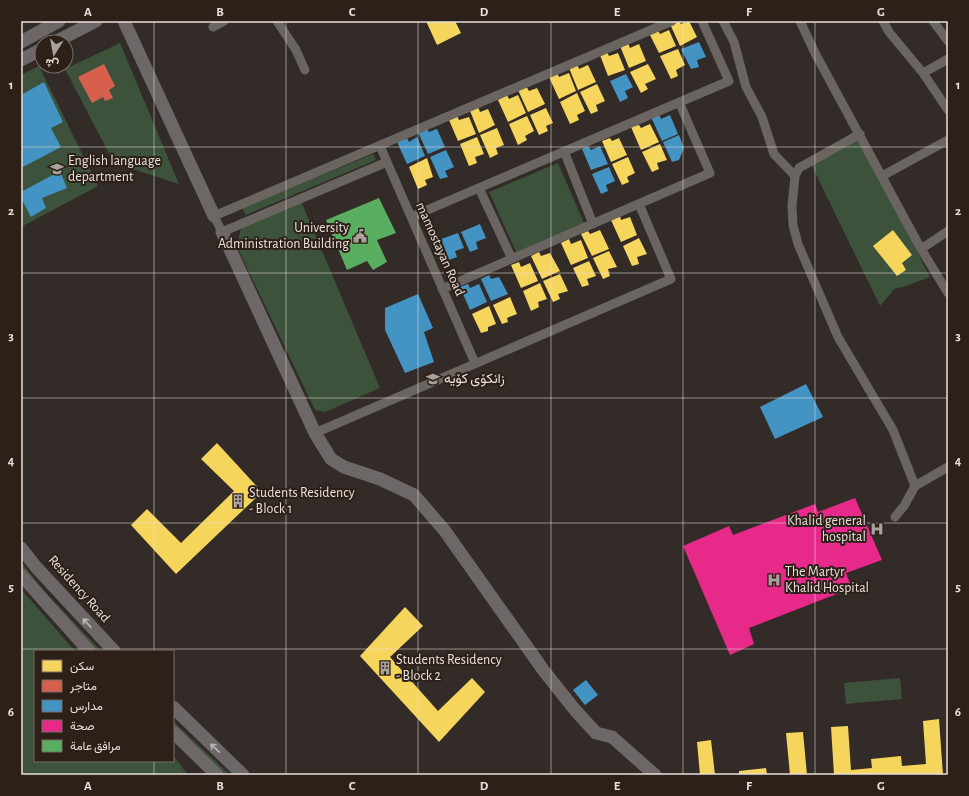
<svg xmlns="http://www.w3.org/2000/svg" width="969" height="796" font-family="'Alegreya Sans',Vazirmatn,sans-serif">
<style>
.green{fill:#3c523b}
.homes{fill:#f6d55c}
.shops{fill:#d6604d}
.schools{fill:#4393c3}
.health{fill:#e7298a}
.public{fill:#5aae61}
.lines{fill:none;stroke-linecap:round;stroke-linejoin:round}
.street{stroke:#6b6562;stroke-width:9}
.secondary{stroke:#6e6767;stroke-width:13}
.oneway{stroke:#beb6b2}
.grid{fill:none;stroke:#e9e0db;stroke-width:1;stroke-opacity:0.55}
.labels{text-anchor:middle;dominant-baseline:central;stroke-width:4;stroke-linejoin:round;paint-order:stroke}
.poi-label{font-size:14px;fill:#e9e0db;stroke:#2d2019;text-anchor:start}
.street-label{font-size:14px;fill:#e9e0db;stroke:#2d2019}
.neatline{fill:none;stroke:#e9e0db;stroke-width:1.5}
.grid-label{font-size:13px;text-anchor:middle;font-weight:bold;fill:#e9e0db}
</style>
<rect width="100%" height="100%" fill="#322b27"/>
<path class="green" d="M120,43L179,184L114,163L65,69Z
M39,66L98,186L21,227V75Z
M855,131L930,277L906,286L894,289L880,306L809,160Z
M373,154L376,160L246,215L242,208Z
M558,163L584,223L516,252L489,192Z
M301,201L380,388L325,412L315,410L237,247L241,227Z
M21,562L45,592L101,651H90L21,573Z
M21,589L75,651H35V761H173V755L188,775H21Z
M900,678L902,699L846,704L844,683Z
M173,721L230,775H220L173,731Z"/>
<path class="homes" d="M426,21H455L461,33L437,45Z
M679,21L681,24L689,21L697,37L680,46L670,24Z
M658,30L660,34L669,30L676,46L659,53L649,33Z
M628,43L630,48L639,44L646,61L629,68L620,46Z
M678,49L685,65L676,70L678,76L671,79L660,56Z
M607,52L609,56L618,53L625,70L608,76L600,55Z
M577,64L579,69L588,65L596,82L578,90L569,68Z
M648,64L656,79L645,84L648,89L641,93L630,72Z
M557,73L559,77L569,73L576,91L559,99L549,77Z
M597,84L605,101L596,105L598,111L591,114L580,92Z
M526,86L529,91L537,88L545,104L528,112L518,90Z
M577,93L585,111L577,115L579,120L570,124L560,102Z
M507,95L509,99L518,95L526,113L508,122L498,100Z
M478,107L480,112L488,109L495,125L479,133L470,111Z
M546,108L553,123L546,126L548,131L539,135L530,115Z
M457,116L459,120L469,117L476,134L458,141L449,120Z
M527,116L534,131L525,136L527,140L518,145L509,124Z
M650,124L659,142L641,150L631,127L639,125L641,128Z
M497,128L504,145L496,148L498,154L490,158L480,135Z
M477,137L484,154L475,157L477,163L469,166L460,144Z
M610,138L612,141L619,138L627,155L611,162L602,141Z
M660,144L667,160L657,163L659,169L652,172L642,152Z
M628,157L635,173L627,177L629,182L622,185L612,164Z
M427,158L433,177L425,180L427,185L418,189L409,167Z
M620,216L621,220L630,217L637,235L621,242L611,220Z
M600,230L609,249L592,256L581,234L588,231L590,234Z
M893,230L912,255L902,263L906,270L897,276L873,246Z
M639,238L647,254L637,257L639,264L632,266L623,246Z
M569,239L571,244L581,240L588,258L571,265L561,243Z
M609,251L617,267L608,269L610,276L603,279L593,258Z
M539,252L541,256L550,253L560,271L542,279L531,256Z
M589,261L596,276L587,279L589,285L582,287L573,268Z
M519,262L521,267L530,263L538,281L521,288L511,265Z
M560,274L568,291L558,294L560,299L553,302L543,281Z
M540,283L547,299L538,302L539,307L531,311L523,291Z
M510,297L517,314L507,318L508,322L502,324L493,305Z
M489,306L496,324L488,327V331L481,333L472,314Z
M217,443L262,492L176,574L131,525L147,509L181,543L234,491L201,459Z
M405,607L423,626L390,657L438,711L472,678L485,692L439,742L360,656Z
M939,719L943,775H834L831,727L848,726L851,770L872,768L871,759L901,756L902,766L926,764L923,721Z
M803,732L807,775H790L786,733Z
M711,740L715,775H700L697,742Z
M766,768L767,775H739V771Z"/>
<path class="shops" d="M104,64L115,86L109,90L113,98L105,101L103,97L92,103L78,77Z"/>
<path class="schools" d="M699,42L706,57L697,60L699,67L691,69L681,49Z
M626,74L633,87L625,91L628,98L620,102L610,81Z
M44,82L63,122L51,128L61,147L21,168V95Z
M659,114L661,119L670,115L678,134L662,141L651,117Z
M427,129L429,132L437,129L445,147L428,154L418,132Z
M679,135L684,148L679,160L672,162L663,142Z
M417,137L425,156L407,164L397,142L407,138L409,142Z
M588,146L591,150L600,146L608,164L591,170L582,149Z
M446,150L454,167L445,171L448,177L440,179L430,157Z
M609,167L615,181L606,185L608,191L601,194L592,174Z
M60,171L67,188L42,198L46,208L31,217L21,198V192Z
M480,224L486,238L476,242L478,249L470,252L461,232Z
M458,233L464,248L455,251L457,257L449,260L441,239Z
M489,275L491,279L499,277L508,294L491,301L481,279Z
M468,284L470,288L479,284L487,302L470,310L460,287Z
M418,294L433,328L424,332L434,362L405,373L385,330V308Z
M806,384L823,417L775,439L760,407Z
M586,680L598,695L585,705L573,690Z"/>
<path class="health" d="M855,498L882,560L846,573L852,588L749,628L754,644L730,655L683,546L729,526L733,535L815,504L818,512Z"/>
<path class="public" d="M379,198L396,233L377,240L387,262L373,270L367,261L347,270L326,220Z"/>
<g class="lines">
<path class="street" d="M277,21L296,50L305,70
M723,21L734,42L746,87L762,117L774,154L795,176
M800,21L815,53L921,249L948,293
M883,21L889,32L923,73L948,110
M933,21L948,41
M213,27L224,21
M923,73L948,59
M860,134L799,168L795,176L792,206L793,225L798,244L838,337L893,430L915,486
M380,146L475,363
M564,151L593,224
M387,162L222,232L214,216L672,21
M882,176L948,140
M479,188L512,259
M411,217L729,81L702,21
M921,249L948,231
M442,289L710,173L679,102
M315,433L671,279L639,204
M895,517L904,506L915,486L948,467"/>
<path class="secondary" d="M124,21L214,216
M21,42L59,21
M55,42L96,21
M21,60L42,49
M222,232L315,433L331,459L344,467L380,479L414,495L445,531L544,671L575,710L596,733L612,737L655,775
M21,548L36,567L114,651
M21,575L89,651
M173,707L243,775
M173,732L217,775"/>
</g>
<defs><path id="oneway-shaft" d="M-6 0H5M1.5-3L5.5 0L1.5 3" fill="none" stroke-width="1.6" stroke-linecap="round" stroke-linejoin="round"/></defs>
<g class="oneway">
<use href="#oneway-shaft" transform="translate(87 623) rotate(-133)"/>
<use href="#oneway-shaft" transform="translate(215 748) rotate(-136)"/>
</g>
<path class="grid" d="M154,21V651M286,21V775M418,21V775M551,21V775M683,21V775M815,21V775M21,147H948M21,273H948M21,398H948M21,523H948M21,649H948M154,761V775"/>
<defs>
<g id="university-bare" transform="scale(1.08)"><path d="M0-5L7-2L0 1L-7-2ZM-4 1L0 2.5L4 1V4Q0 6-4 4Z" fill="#a9a19c" stroke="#2d2019" stroke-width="2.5" paint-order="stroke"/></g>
<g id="civic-bare" transform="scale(1.08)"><path d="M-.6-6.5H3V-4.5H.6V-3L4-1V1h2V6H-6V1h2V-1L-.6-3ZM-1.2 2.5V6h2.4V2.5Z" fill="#a9a19c" stroke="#2d2019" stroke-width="2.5" paint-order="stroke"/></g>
<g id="building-bare" transform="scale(1.08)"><path d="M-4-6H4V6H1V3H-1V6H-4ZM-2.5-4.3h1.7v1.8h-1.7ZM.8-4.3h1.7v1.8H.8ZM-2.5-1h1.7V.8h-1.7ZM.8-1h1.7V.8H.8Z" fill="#a9a19c" stroke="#2d2019" stroke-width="2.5" paint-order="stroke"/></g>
<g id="hospital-bare" transform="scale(1.08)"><path d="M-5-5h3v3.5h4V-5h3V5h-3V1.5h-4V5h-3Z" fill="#a9a19c" stroke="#2d2019" stroke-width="2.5" paint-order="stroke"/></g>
</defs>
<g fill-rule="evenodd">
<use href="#university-bare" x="57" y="169"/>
<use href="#civic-bare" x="360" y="236"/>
<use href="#university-bare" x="433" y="379"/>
<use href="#building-bare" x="238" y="501"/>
<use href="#hospital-bare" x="877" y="529"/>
<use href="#hospital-bare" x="774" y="580"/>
<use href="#building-bare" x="385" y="668"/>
</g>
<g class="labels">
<g class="poi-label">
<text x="68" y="161">English language<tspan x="68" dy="16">department</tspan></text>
<text x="349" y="228" text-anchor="end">University<tspan x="349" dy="16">Administration Building</tspan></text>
<text x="444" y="379">زانکۆی کۆیە</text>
<text x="249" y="493">Students Residency<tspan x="249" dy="16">- Block 1</tspan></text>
<text x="866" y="521" text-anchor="end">Khalid general<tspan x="866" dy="16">hospital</tspan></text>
<text x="785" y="572">The Martyr<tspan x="785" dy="16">Khalid Hospital</tspan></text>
<text x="396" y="660">Students Residency<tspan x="396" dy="16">- Block 2</tspan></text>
</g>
<g class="street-label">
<text transform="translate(440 249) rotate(66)">mamostayan Road</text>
<text transform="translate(79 589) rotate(48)">Residency Road</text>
</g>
</g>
<rect width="969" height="796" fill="none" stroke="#2d2019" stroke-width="44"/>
<rect x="34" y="650" width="140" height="112" fill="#2d2019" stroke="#786d67"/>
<rect x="42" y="660" width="20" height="12" fill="#f6d55c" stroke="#786d67"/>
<text x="70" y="670" font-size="12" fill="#e9e0db">سكن</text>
<rect x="42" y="680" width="20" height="12" fill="#d6604d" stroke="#786d67"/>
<text x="70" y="690" font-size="12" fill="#e9e0db">متاجر</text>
<rect x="42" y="700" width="20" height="12" fill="#4393c3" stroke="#786d67"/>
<text x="70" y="710" font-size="12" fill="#e9e0db">مدارس</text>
<rect x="42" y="720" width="20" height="12" fill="#e7298a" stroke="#786d67"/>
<text x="70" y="730" font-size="12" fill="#e9e0db">صحة</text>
<rect x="42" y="740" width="20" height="12" fill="#5aae61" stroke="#786d67"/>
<text x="70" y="750" font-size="12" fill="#e9e0db">مرافق عامة</text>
<g transform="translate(54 54) rotate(191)"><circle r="19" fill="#2d2019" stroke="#786d67"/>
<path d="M0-3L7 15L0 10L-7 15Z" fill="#a9a19c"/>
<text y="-6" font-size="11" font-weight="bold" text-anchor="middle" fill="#e9e0db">ش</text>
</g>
<rect x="22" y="22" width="925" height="752" class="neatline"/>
<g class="grid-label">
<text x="88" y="16">A</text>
<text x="220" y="16">B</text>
<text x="352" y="16">C</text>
<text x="484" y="16">D</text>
<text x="617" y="16">E</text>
<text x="749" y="16">F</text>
<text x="881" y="16">G</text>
<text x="11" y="89">1</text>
<text x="958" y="89">1</text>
<text x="11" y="215">2</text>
<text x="958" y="215">2</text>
<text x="11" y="340">3</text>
<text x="958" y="340">3</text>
<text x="11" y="465">4</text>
<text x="958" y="465">4</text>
<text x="11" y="591">5</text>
<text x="958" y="591">5</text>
<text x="11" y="716">6</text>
<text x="958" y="716">6</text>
<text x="88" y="790">A</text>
<text x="220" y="790">B</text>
<text x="352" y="790">C</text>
<text x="484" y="790">D</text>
<text x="617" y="790">E</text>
<text x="749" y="790">F</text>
<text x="881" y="790">G</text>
</g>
</svg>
